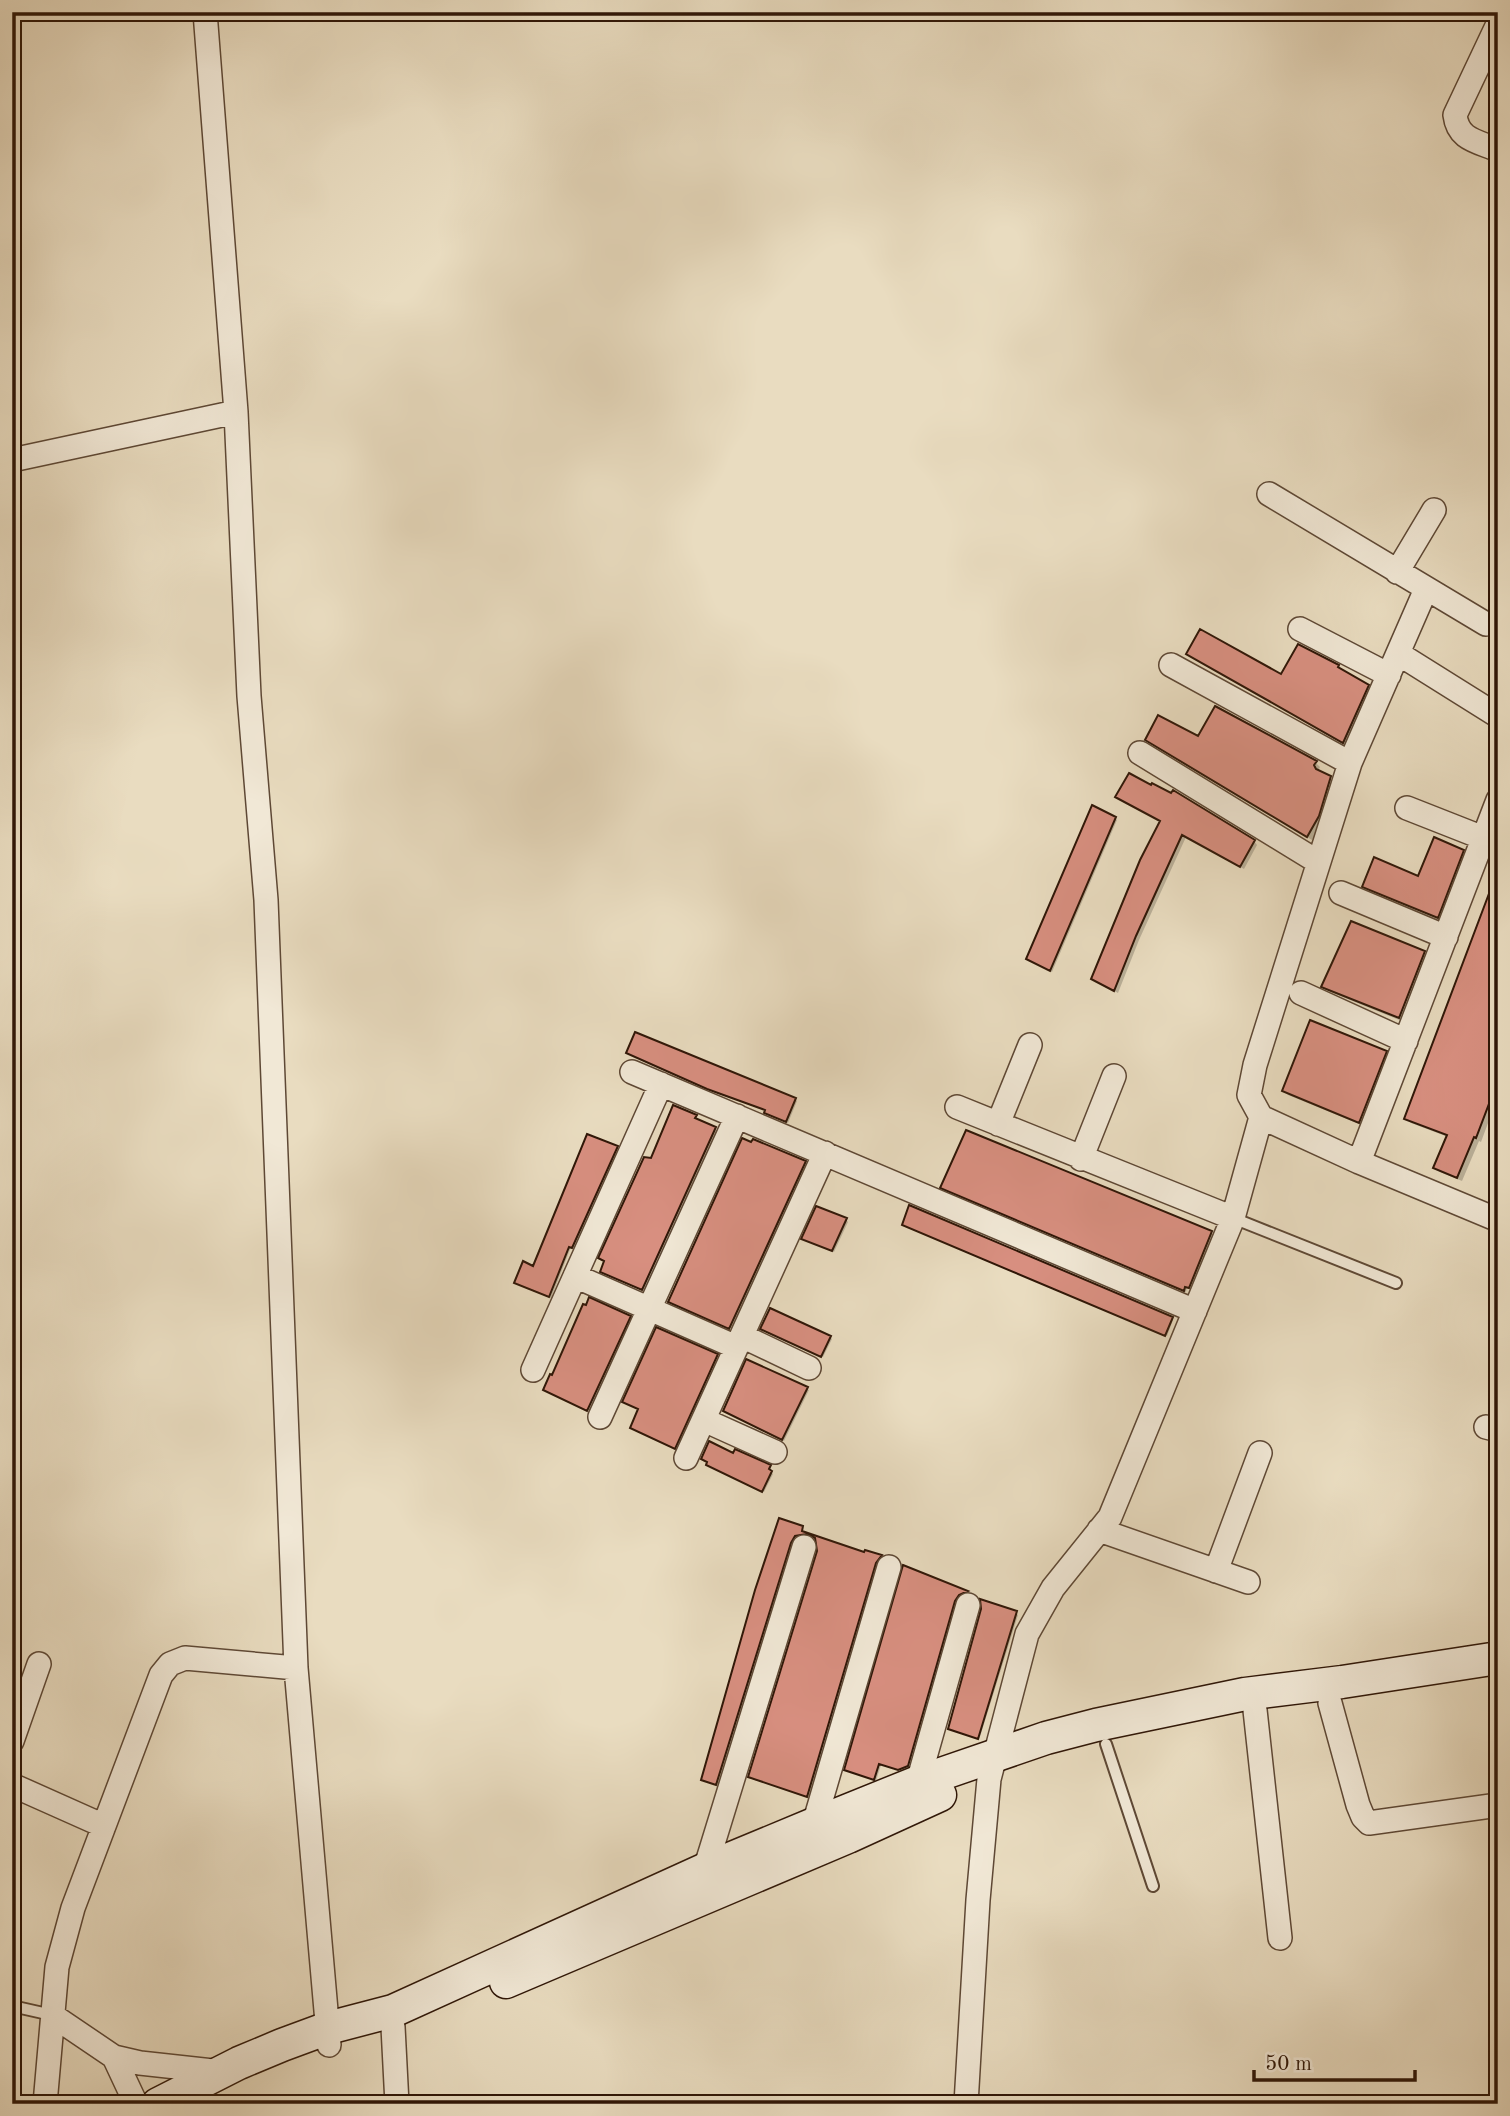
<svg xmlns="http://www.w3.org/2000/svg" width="1510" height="2116" font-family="'Old Standard TT',serif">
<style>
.shadow{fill:#0003}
.building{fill:#d88f80;stroke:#2f1607;stroke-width:2}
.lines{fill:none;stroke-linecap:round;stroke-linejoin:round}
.lane-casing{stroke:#5e4835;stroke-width:14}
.street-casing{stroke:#5e4835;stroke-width:26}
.secondary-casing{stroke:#2f1607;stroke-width:35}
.lane{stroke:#f1e8d6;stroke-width:10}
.street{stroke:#f1e8d6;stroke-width:23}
.secondary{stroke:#f1e8d6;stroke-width:32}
</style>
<rect width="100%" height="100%" fill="#e9dcc0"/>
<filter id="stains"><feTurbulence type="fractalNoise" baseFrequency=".00286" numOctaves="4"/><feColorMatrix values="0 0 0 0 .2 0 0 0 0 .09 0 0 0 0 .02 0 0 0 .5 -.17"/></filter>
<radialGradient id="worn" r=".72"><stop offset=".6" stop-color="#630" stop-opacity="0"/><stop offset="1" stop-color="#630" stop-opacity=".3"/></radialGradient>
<path class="shadow" d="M1193,658L1282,676L1338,666L1373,691L1348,747Z
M1199,739L1315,762L1320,767L1318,771L1335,783L1323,821L1312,840L1193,769L1188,764Z
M1117,797L1254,841L1257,845L1244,869L1186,837L1139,940L1118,993L1093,979L1162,822Z
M1115,818L1117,820L1052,972L1030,961Z
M1463,851L1468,856L1442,922L1369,891L1364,886L1419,878Z
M1498,875V979L1487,1007L1498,1011V1096L1481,1142L1479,1141L1462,1181L1440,1172L1435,1167L1448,1137L1411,1123L1406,1118Z
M1424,952L1429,957L1404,1022L1328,991L1324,987Z
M1386,1052L1390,1057L1364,1126L1288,1095L1284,1090Z
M711,1090L795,1099L797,1101L788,1123L768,1114L766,1111Z
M696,1116V1121L717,1131L644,1291L604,1273L652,1160Z
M967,1132L1211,1233L1213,1235L1191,1289L1187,1287L1186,1292L944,1189Z
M752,1144L807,1164L732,1329L672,1303Z
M617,1148L619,1150L574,1249L571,1247L551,1298L518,1285L516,1283L534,1268Z
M1498,1179V1201L1491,1195Z
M846,1220L848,1222L834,1252L805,1240Z
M905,1226L1172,1318L1173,1320L1167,1336Z
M630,1317L631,1319L590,1411L547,1391Z
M764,1330L830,1337L832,1339L823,1357Z
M717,1356L719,1358L677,1449L634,1429Z
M747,1362L809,1390L784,1441L725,1411Z
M734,1455L771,1468L770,1471L773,1474L764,1492L710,1466L709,1463Z
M780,1520L802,1528L803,1533L809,1535L797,1538L792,1545L718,1786L705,1781Z
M866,1552L882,1558L877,1565L809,1798L752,1779L750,1777Z
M904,1568L968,1593L961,1596L956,1603L909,1768L901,1771L881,1765L876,1781L848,1771Z
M1016,1613L1018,1615L979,1740L951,1730L949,1729Z"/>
<path class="building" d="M1200,629L1281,674L1298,644L1339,665L1338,667L1369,685L1343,743L1186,654Z
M1215,706L1317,761L1314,765L1316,769L1331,776L1319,816L1307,837L1145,740L1158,715L1198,736Z
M1129,773L1151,785L1152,783L1171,793L1173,790L1255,840L1240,867L1182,835L1136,936L1114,991L1091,979L1140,860L1160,821L1115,797Z
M1092,805L1116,817L1050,971L1026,959Z
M1434,837L1464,850L1438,918L1362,887L1374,857L1418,876Z
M1496,875L1498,1080L1476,1138L1474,1137L1457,1178L1433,1168L1447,1135L1404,1119Z
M1351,921L1425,951L1399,1018L1321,987Z
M1310,1020L1387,1051L1359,1123L1282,1091Z
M635,1032L796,1098L786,1122L764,1113L765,1110L707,1089L626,1053Z
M673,1105L697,1115L695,1118L716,1127L642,1290L600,1272L604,1261L598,1258L644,1157L651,1158Z
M966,1130L1212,1231L1189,1288L1185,1287L1184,1291L940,1188Z
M587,1134L618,1146L572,1248L569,1247L549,1297L514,1283L523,1261L533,1266Z
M742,1138L751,1142L753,1139L806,1161L729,1329L668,1302Z
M909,1205L1173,1317L1165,1336L902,1225Z
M816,1206L847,1218L832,1251L801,1239Z
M589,1297L631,1316L587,1411L543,1390L550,1374L552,1375L583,1304L586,1305Z
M770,1308L831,1336L821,1357L760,1329Z
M656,1327L718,1354L675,1449L630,1428L638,1409L622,1402Z
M746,1359L808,1387L782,1440L723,1411Z
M709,1441L733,1453L735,1449L771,1465L769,1469L772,1471L762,1492L706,1465L707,1462L701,1459Z
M779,1518L803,1526L802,1531L864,1552L865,1550L882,1555L876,1563L807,1797L748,1777L817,1551L815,1538L807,1534L795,1536L791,1543L716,1785L701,1780L755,1590Z
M903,1565L968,1591L959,1595L955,1601L908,1766L898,1770L879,1764L874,1780L844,1770Z
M980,1599L1017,1611L978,1739L948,1729L981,1609Z"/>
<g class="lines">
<g class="lane-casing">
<path id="lane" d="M1233,1218L1396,1283
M1106,1744L1153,1886
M12,2006L52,2015"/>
</g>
<g class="street-casing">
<path id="street" d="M205,12L236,412L249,696L266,900L296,1668L329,2045
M1498,24L1455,115C1458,140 1477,141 1498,150
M12,460L236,412
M1269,494L1486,624
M1397,572L1434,510
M1426,589L1350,763L1255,1065L1249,1095L1261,1117L1359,1162L1498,1220
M1300,629L1389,675
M1399,654L1498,716
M1171,665L1350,763
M1140,753L1318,862
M1407,808L1496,843
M1341,893L1446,937
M1301,993L1406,1041
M632,1072L1195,1311
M957,1107L1233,1218
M998,1124L1030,1045
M1081,1159L1114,1076
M1359,1162L1498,800
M575,1276L736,1347
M742,1336L809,1368
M533,1370L661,1084
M600,1417L737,1116
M704,1420L775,1452
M1486,1427L1498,1430
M686,1458L825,1153
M1099,1530L1248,1582
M1216,1571L1260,1453
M1330,1703L1358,1805L1363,1817L1369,1823L1498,1805
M1255,1710L1280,1938
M12,1741L39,1664
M918,1782L968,1605
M12,1785L104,1826
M814,1824L889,1567
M712,1878L706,1866L711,1850L804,1547
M52,2015L114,2057L140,2063L222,2072
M393,2027L397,2104
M114,2057L136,2104
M45,2104L57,1967L73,1908L161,1675L170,1664L185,1658L296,1668
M966,2104L978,1900L989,1779L1027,1634L1053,1588L1110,1517L1233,1218L1261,1117"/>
</g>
<g class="secondary-casing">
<path id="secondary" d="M506,1982L848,1837L940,1795
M158,2104L239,2063L282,2045L328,2028L393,2011L708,1868L814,1824L918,1782L1046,1738L1096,1725L1245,1694L1342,1682L1498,1658"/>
</g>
<use href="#lane" class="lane"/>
<use href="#street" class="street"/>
<use href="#secondary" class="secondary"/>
</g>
<rect width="1510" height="2116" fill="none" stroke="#e9dcc0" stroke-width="42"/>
<rect x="14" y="14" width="1482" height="2088" fill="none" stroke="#2f1607" stroke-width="3.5"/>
<rect x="21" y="21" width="1468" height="2074" fill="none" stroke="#2f1607" stroke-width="2"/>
<path d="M1254 2070v10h161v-10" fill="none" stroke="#2f1607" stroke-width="3.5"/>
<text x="1265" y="2070" font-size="21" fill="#2f1607" stroke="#f1e8d6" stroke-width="5" paint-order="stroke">50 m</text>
<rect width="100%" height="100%" filter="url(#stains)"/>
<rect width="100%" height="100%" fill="url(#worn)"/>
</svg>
